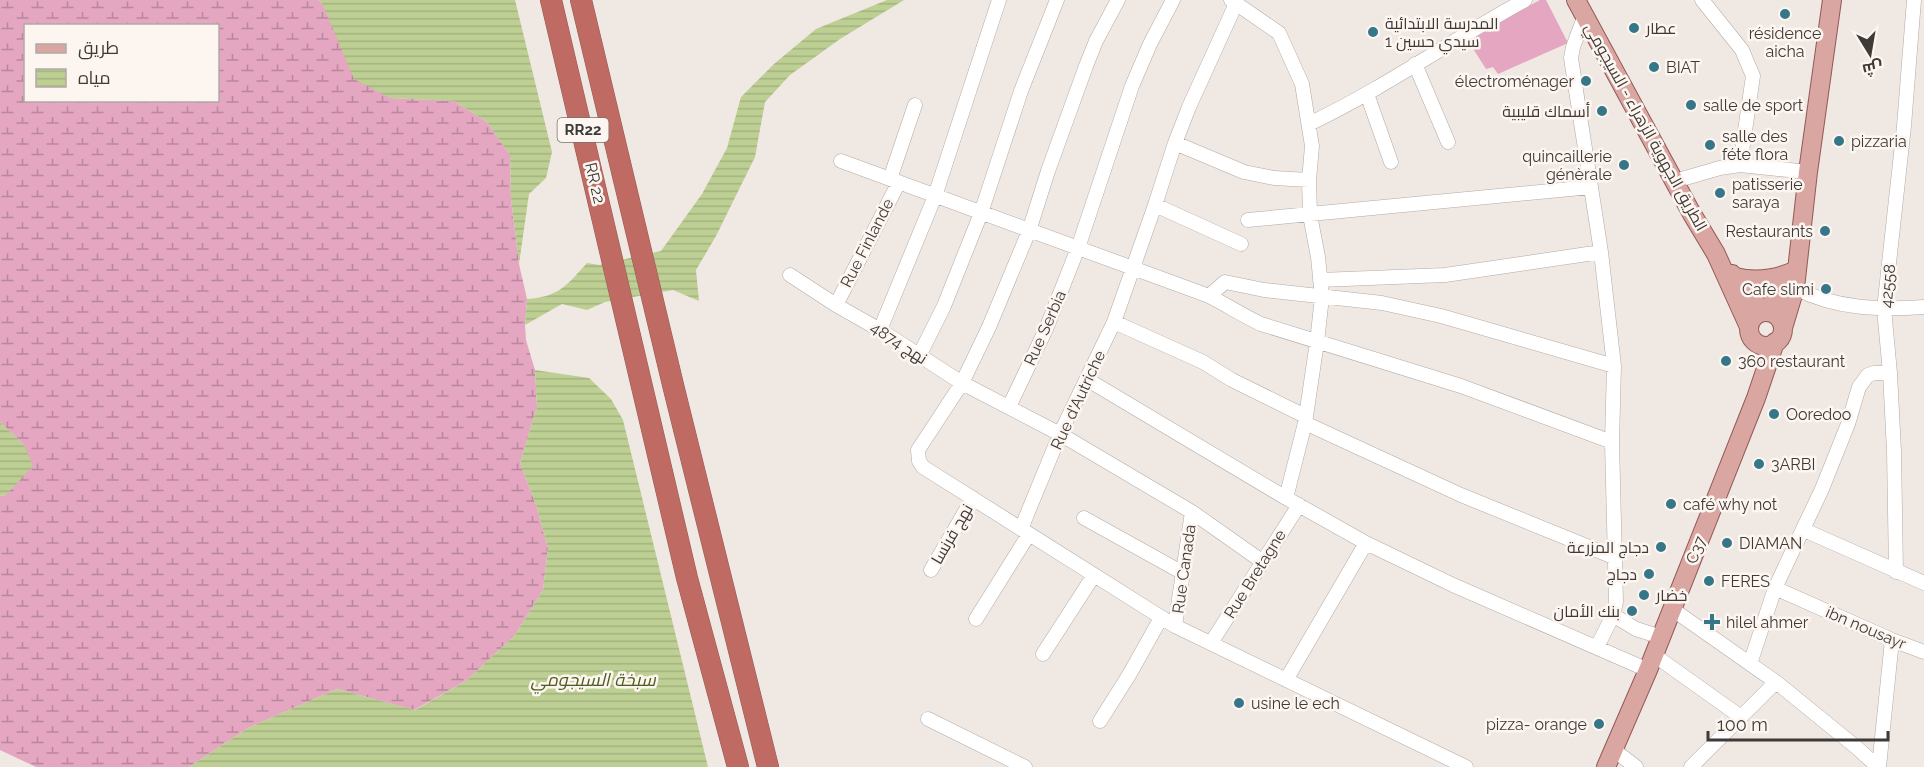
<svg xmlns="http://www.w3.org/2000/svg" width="1924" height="767" font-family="Raleway,Cairo,sans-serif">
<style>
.grass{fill:#e4a6c0}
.wetland{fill:url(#wetland-marsh);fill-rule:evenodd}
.water{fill:url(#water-rules)}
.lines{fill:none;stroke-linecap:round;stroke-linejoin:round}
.minor-casing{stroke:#b2aaa5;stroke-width:15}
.major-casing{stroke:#925955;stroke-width:20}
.highway-casing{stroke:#925955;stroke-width:22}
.minor{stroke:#fff;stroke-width:14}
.major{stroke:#d9a6a2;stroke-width:18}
.highway{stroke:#c06a64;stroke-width:21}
.poi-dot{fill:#357689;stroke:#fdf5f0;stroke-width:2}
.labels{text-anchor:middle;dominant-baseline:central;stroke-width:5;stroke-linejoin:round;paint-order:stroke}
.shield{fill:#fdf5f0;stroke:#77726f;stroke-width:1.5}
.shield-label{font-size:15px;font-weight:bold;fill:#3d3a38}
.poi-label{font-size:16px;fill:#3d3a38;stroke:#fdf5f0;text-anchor:start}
.street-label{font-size:16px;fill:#3d3a38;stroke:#fdf5f0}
.water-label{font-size:18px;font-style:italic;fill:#4c5d1d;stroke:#fdf5f0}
</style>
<defs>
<pattern id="wetland-marsh" width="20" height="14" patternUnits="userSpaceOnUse" patternTransform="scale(1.5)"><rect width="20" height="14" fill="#e4a6c0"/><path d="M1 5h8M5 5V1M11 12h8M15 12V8" fill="none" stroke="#ba889d"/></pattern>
<pattern id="water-rules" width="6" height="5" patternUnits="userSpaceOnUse" patternTransform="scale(1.5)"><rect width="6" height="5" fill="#bdcf93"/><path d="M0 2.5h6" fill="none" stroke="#a3b280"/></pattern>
</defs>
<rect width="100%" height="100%" fill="#f0e8e3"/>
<path class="grass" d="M1540,0H1546L1568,43L1498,74L1493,67L1486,69L1467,39Z"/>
<path class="wetland" d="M0,0H318L322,3L390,98L454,101L487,122L510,155L511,198L519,264L527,299L525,325L526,340L535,370L537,407L520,463L536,505L548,548L543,590L515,635L466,681L414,710L337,689L248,728L189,767H36L0,750V496L6,495L24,445L0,422ZM26,26H218V100H26Z"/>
<path class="water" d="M318,0H515L552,152L546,178L529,194L519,264L511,198L510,155L487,122L454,101L390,98L354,79L322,3Z
M887,0H904L840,39L790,75L765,102L755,157L716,236L696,270L699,301L673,290L605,302L587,310L562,304L525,325L527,299C559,297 567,285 587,263L599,265L661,251L702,194L727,148L741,97L774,64L816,29Z
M535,370L589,378L611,399L623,420L708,767H189L248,728L337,689L415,710L466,681L515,635L543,590L548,548L536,505L520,463L537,407Z
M0,422L24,445L33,466L6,495L0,496Z"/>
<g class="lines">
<g class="minor-casing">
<path id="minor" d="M1118,0L1096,41L1086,66L1048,171L1029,231L989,327L962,383L918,450L919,461L923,467L1175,626L1466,767
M1702,0L1742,50L1753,76L1740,165
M1234,2L1279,33L1302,84L1312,146L1309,180L1310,215L1318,257L1322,297L1317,342L1305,423L1286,498
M1585,15L1573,47L1571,58L1601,252L1614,366L1612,442L1616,602L1613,615L1597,647
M1415,64L1448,142
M1367,94L1391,162
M1309,124C1384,88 1452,40 1525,0
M1175,143L1244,172L1274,178L1309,180
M841,161L1209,296C1227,305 1243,316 1261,324L1461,386L1612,442
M890,179L915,105
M1675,181L1720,168L1740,165L1808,172
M1155,205L1241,244
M1248,220L1591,187
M790,275L836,305L880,330L962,383L1060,434L1192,512L1263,562
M1320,280L1445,275L1601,252
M1795,288C1836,309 1879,310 1924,307
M1209,296L1225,282L1264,290L1382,303L1441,316L1614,366
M836,305L899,182
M1114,322L1203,362L1232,380L1305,416
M880,330L935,196L999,0
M919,356L944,306L981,213L1021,91L1057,0
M1088,380L1286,498L1366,543L1453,585L1648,670
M1009,407L1046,329L1078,248L1132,86L1150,44L1173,0
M1305,423L1461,495L1616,558
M1084,518L1183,573
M1021,529L1060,434L1114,322L1155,205L1175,143L1189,107L1234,8L1235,3L1231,0
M1804,530L1924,583
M931,570L973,498
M1896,572L1894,451L1890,373L1884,309L1904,126L1914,0
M1775,588L1892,640L1924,652
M1672,609L1776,682L1856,747L1878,767
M1613,615L1636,629L1661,637
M976,619L1029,534
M1175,626L1192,512
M1211,643L1299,505
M1043,654L1094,575
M1654,655L1741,717
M1750,664L1775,588L1822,489L1848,424L1859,387L1868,375L1874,373H1890
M1286,680L1366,543
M928,719L1025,767
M1100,721L1129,675L1161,618
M1614,750L1636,767
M1691,767L1776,682
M1879,767L1892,640"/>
</g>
<g class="major-casing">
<path id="major" d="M1576,0L1692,214L1716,254L1749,327
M1732,274L1763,312
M1735,277C1756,282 1774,280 1794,271
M1766,312L1794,271
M1749 329a17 17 0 1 1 34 0a17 17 0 1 1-34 0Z
M1783,328L1795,288L1808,172L1832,0
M1606,767L1648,670L1756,398L1775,342"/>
</g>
<g class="highway-casing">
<path id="highway" d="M551,0L687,578L738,767
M581,0L674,389L768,767"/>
</g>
<use href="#minor" class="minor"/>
<use href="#major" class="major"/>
<use href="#highway" class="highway"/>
</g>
<g class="poi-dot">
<circle cx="1785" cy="14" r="6"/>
<circle cx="1634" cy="28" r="6"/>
<circle cx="1373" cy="32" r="6"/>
<circle cx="1654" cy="67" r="6"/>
<circle cx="1586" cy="81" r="6"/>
<circle cx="1691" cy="105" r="6"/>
<circle cx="1602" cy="111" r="6"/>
<circle cx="1839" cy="141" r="6"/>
<circle cx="1710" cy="145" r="6"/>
<circle cx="1624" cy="165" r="6"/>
<circle cx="1720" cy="193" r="6"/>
<circle cx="1825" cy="231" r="6"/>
<circle cx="1826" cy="289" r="6"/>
<circle cx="1726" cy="361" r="6"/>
<circle cx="1774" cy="414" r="6"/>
<circle cx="1759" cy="464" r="6"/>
<circle cx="1671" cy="504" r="6"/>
<circle cx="1727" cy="543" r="6"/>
<circle cx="1661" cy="547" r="6"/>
<circle cx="1649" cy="574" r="6"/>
<circle cx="1709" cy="581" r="6"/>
<circle cx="1644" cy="595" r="6"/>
<circle cx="1632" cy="611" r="6"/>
<path d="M1709 613h6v6h6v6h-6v6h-6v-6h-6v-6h6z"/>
<circle cx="1239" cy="703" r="6"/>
<circle cx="1599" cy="724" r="6"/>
</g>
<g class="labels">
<rect class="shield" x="557.5" y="118" width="51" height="24" rx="4.5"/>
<g class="shield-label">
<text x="583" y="130">RR22</text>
</g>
<g class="poi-label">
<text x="1385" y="23">المدرسة الابتدائية<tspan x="1385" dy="18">سيدي حسين 1</tspan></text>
<text x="1646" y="28">عطار</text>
<text x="1785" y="33" text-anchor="middle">résidence<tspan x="1785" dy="18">aicha</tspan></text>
<text x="1666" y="67">BIAT</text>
<text x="1574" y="81" text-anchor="end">électroménager</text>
<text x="1703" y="105">salle de sport</text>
<text x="1590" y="111" text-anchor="end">أسماك قليبية</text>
<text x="1722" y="136">salle des<tspan x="1722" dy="18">féte flora</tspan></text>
<text x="1851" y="141">pizzaria</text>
<text x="1612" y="156" text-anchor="end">quincaillerie<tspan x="1612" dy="18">génèrale</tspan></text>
<text x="1732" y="184">patisserie<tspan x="1732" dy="18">saraya</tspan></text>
<text x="1813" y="231" text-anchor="end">Restaurants</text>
<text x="1814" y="289" text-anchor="end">Cafe slimi</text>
<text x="1738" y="361">360 restaurant</text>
<text x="1786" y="414">Ooredoo</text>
<text x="1771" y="464">3ARBI</text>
<text x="1683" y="504">café why not</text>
<text x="1739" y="543">DIAMAN</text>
<text x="1649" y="547" text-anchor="end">دجاج المزرعة</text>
<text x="1637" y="574" text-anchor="end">دجاج</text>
<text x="1721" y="581">FERES</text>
<text x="1656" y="595">خضار</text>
<text x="1620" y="611" text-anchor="end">بنك الأمان</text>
<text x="1726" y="622">hilel ahmer</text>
<text x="1251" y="703">usine le ech</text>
<text x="1587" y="724" text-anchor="end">pizza- orange</text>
</g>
<g class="street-label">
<text transform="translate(1646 127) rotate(61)">الطريق الجهوية الزهراء - السيجومي</text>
<text transform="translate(595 183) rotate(77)">RR 22</text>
<text transform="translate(867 243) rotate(-63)">Rue Finlande</text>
<text transform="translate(1888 286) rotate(-85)">42558</text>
<text transform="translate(1045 328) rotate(-66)">Rue Serbia</text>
<text transform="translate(899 343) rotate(33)">نهج 4874</text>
<text transform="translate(1078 400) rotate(-65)">Rue d'Autriche</text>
<text transform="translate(952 534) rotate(-60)">نهج فرنسا</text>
<text transform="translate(1696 550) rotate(-68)">C37</text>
<text transform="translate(1184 569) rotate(-82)">Rue Canada</text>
<text transform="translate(1255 574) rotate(-58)">Rue Bretagne</text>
<text transform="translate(1866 628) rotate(23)">ibn nousayr</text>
</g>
<g class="water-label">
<text x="593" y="679">سبخة السيجومي</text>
</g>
</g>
<rect x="24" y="24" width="195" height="78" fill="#fdf5f0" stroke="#b0aaa6" stroke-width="1.5"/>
<rect x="36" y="44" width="30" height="9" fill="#d9a6a2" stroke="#b0aaa6" stroke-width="1.5"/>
<text x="78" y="54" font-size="18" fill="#3d3a38">طريق</text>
<rect x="36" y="69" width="30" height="18" fill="url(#water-rules)" stroke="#b0aaa6" stroke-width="1.5"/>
<text x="78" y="84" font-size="18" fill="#3d3a38">مياه</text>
<g transform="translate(1870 54) rotate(169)" stroke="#fdf5f0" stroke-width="4.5" paint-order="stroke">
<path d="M0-4.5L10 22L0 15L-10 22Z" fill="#3d3a38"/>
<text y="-9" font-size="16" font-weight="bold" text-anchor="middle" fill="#3d3a38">ش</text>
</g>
<path d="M1708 731v9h180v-9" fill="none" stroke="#3d3a38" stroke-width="3"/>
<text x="1717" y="731" font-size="18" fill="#3d3a38" stroke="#fdf5f0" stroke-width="4.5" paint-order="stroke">100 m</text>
</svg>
